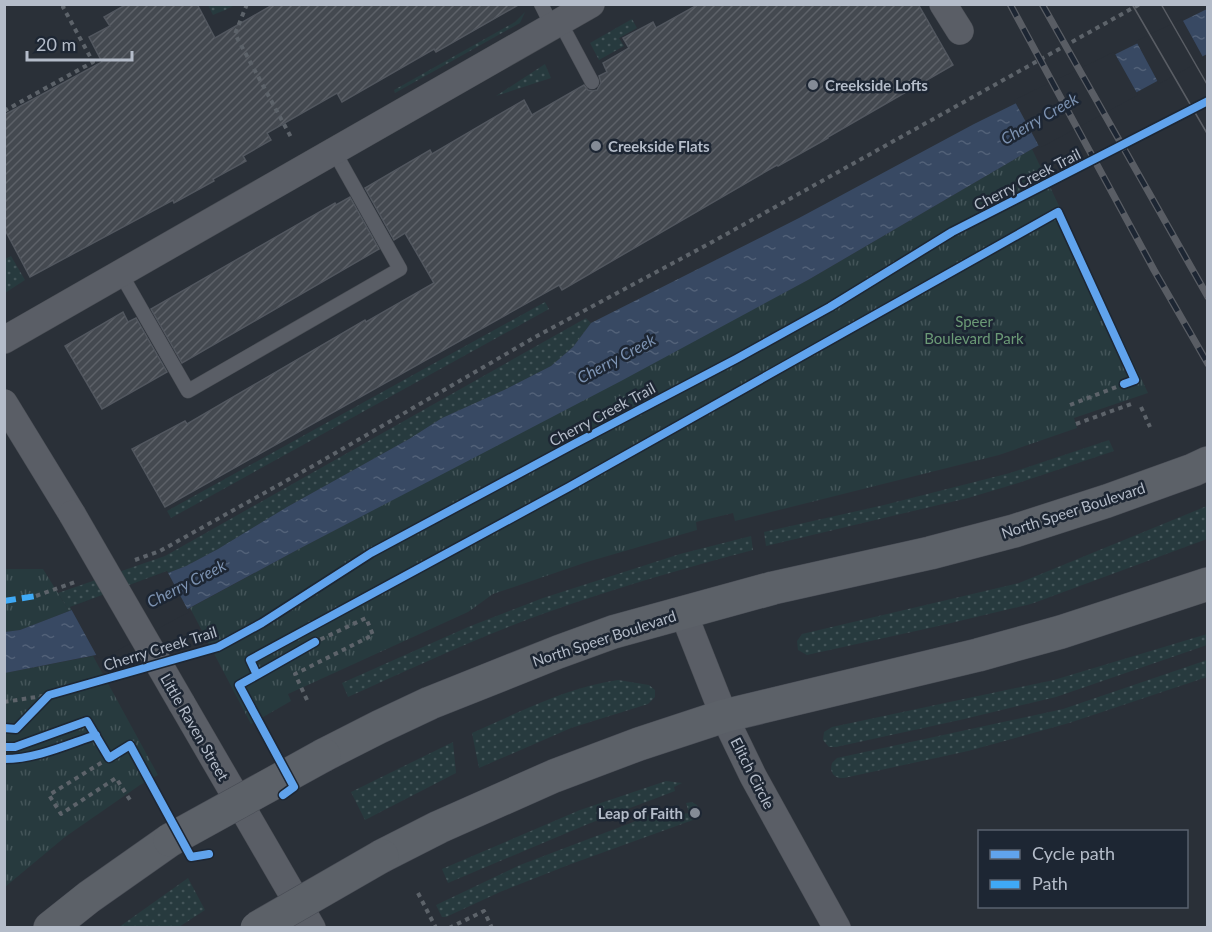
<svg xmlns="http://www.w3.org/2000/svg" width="1212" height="932" font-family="Lato,sans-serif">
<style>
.grass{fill:url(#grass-dots)}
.park{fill:url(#park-tufts)}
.water{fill:url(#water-ripples)}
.pier{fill:#2a3038}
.building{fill:url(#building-hatch);stroke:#52575f;stroke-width:1.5}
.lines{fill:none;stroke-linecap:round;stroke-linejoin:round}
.lane-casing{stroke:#484c53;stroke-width:15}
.street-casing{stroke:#484c53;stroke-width:28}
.primary-casing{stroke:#484c55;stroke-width:34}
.path{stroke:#5d636a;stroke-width:4;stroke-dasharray:4.5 4.5;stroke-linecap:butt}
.lane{stroke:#5a5e66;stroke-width:14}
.street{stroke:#5a5e66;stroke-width:27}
.primary{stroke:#5c6168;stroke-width:33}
.tram{stroke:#595d64;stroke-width:1.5}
.rail-casing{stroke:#595d64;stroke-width:7}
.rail{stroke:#1d2633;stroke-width:4.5;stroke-dasharray:14;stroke-linecap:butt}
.street-bridge-casing{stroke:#484c53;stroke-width:28;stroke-linecap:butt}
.primary-bridge-casing{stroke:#484c55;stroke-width:34;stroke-linecap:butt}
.street-bridge{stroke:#5a5e66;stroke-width:27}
.primary-bridge{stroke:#5c6168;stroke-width:33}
.quiet{stroke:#3fa9f5;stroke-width:6;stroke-dasharray:12 6;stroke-linecap:butt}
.cycleway-casing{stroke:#1d2633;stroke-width:11}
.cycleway{stroke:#60a3ed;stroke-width:8}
.poi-dot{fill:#848b96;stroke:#1d2633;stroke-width:2}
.labels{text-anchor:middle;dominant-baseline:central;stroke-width:5;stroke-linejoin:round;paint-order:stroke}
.poi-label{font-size:15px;font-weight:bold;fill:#b4bcc9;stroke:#1d2633;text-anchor:start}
.street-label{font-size:15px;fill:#b4bcc9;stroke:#1d2633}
.park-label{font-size:15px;fill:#6b9a76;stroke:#1d2633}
.water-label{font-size:16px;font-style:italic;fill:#7c92b1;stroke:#1d2633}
</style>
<defs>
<pattern id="grass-dots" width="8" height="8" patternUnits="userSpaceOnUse" patternTransform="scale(1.5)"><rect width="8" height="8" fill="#273a3e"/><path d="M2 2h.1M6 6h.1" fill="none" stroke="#445559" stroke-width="1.8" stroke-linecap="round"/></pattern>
<pattern id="park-tufts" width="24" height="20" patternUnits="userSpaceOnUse" patternTransform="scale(1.5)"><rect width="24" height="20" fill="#273a3e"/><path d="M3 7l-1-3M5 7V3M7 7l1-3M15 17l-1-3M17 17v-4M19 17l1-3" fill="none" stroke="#445559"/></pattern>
<pattern id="water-ripples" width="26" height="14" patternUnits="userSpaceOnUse" patternTransform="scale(1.5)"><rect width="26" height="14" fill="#384963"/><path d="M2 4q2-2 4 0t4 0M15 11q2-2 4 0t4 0" fill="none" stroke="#526178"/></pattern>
<pattern id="building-hatch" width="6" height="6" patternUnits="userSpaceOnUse" patternTransform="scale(1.5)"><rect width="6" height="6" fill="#444950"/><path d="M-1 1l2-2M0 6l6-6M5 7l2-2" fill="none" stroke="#5d6168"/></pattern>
</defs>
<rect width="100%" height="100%" fill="#2a3038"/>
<path class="grass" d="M208,5H234C228,10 221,11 213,15Z
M525,12L520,23L395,93L394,90L515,22Z
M632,19L637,28L619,38L624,46L599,60L590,43Z
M545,64L551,78L496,96Z
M11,256L25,280L5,293V259Z
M545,302L549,309L171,518L167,511Z
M586,318L591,323L573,347L551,366L504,390L442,418L409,439L287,507L218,549L186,566L69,611L58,593L165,556Z
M1109,440L1114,451L1015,484L968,498L766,546L764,532L884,505L1010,473Z
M1207,506V539L1031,604L934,627L807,655L798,650L797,641L802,634L1019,583Z
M751,536L753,550C685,568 618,587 551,611C482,635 415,667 348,697L342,683L468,627L543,598L680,554Z
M1207,634V645L1056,697L960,720L836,747H829L823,740L824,732L832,727L1054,680Z
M1207,660V677L1069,723L968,751L844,778C834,779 829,772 832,763L837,758L1063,709Z
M618,680L649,685L655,690V697L648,704L571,728L479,768L472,733C520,712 567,687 618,680Z
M453,742L456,773L365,820L351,792Z
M666,781L682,783L674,787L675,791L588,824L448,883L442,869L580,810Z
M692,802L697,805L702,816L693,820L571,864L500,892L446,917H442L436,905L520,865L678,805L683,814L689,813L686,803Z
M188,878L205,910L179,927H119Z"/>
<path class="park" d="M1032,149L1148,393L1074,418L1077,428L999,455L735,521L733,513L696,522L697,530L587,562L493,594L468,612L288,694L291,701L251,724L190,608L297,550L808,280Z
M4,569H43L69,611L20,630L5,632Z
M93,656L158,775L140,785L65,837L5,887V673Z"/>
<path class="water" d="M1207,9V54L1032,149L808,280L621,381L297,550L106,653L5,673V632L20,630L186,566L218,549L287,507L409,439L442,418L504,390L551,366L573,347L591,323L799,218L974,124Z"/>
<path class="pier" d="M1182,19L1204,59L1159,84L1136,41Z
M1114,52L1138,95L1040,148L1014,100Z
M167,571L189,612L107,656L98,658L70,607Z"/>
<path class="building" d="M127,4H197L215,38L274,4H520L436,52L434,49L342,102L337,93L267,133L271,140L243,156L246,161L213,179L214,181L174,203L173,200L30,277L4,228V115L102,62L89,37L110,26L104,17Z
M699,4H918L953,65L828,137V138L778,166L777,165L562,290L559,285L165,507L132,449L185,421L187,424L365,320L366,322L434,283L405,233L394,240L365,188L430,150L432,154L524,100L532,115L584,85L588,90L592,91L597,90L601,83L599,76L607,72L603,63L629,48L623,38L653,22L656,28Z
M350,197L379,249L182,363L151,309L335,203L336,205Z
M123,312L128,322L136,318L167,372L102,409L65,346Z"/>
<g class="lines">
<g class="lane-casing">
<path id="lane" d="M541,4L552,26
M560,22L592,82
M121,274L188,391L400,269L334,151"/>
</g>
<g class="street-casing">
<path id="street" d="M943,4L960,31
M4,340L591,4
M4,403L72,514
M683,612L724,716L753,776L837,928
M182,704L312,928"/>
</g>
<g class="primary-casing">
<path id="primary" d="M324,755L379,727L430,703L558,652L613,632L773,588L930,553L1014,531L1107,501L1193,470L1208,463
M382,856L439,827L554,776L639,744L724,716L978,655L1061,632L1208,584
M50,928L89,897L170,840"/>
</g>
<path class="path" d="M247,4L235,34L292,139
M4,111L93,62L63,7L67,4
M1070,405L1124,384
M1141,407L1150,427
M1076,424L1131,404
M135,560L160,551L320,462L537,336L714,241L1140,4
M36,596L75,582
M307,700L295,674L373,635L366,618L315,642
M4,702L49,695
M109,758L49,795L61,814L116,778L130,800
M418,893L436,928
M449,928L484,911L492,928"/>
<use href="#lane" class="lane"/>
<use href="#street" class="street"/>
<use href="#primary" class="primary"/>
<path class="tram" d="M1132,4L1208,135
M1161,4L1208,86"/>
<g class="rail-casing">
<path id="rail" d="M1010,4L1154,270L1208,364
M1042,4L1208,297"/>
</g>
<use href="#rail" class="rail"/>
<g class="street-bridge-casing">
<path id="street-bridge" d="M72,514L182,704"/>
</g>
<g class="primary-bridge-casing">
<path id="primary-bridge" d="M170,840L324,755
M257,928L382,856"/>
</g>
<use href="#street-bridge" class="street-bridge"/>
<use href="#primary-bridge" class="primary-bridge"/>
<path class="quiet" d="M4,601L36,596"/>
<g class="cycleway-casing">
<path id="cycleway" d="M315,642L257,675L250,660L569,487L1058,212L1135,380L1124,384
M257,675L239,685L294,787L283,795
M4,728L16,729L49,695L218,647L262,623L371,553L574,444L736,359L830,307L952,232L1208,101
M4,747H15L87,721L109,758L130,745L191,857L209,854
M4,759C36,759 66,745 96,735"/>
</g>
<use href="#cycleway" class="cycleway"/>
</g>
<g class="poi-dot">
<circle cx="813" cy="85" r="6"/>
<circle cx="596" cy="146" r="6"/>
<circle cx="695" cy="813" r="6"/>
</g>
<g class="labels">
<g class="poi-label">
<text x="825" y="85">Creekside Lofts</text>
<text x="608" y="146">Creekside Flats</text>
<text x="683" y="813" text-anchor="end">Leap of Faith</text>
</g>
<g class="street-label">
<text transform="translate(1027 179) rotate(-27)">Cherry Creek Trail</text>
<text transform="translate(602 414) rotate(-28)">Cherry Creek Trail</text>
<text transform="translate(1073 510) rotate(-18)">North Speer Boulevard</text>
<text transform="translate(604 638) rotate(-18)">North Speer Boulevard</text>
<text transform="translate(160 648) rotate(-17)">Cherry Creek Trail</text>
<text transform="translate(195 727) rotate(60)">Little Raven Street</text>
<text transform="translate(753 773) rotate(63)">Elitch Circle</text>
</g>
<g class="park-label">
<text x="974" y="321">Speer<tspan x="974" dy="17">Boulevard Park</tspan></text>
</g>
<g class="water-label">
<text transform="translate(1039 118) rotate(-30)">Cherry Creek</text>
<text transform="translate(616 358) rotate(-28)">Cherry Creek</text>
<text transform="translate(186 583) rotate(-27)">Cherry Creek</text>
</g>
</g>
<rect width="1212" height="932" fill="none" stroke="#b4bcc9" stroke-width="12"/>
<rect x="978" y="830" width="210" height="78" fill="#1d2633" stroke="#59626f" stroke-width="1.5"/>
<rect x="990" y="850" width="30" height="9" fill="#60a3ed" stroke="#59626f" stroke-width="1.5"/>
<text x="1032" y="860" font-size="18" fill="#b4bcc9">Cycle path</text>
<rect x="990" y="880" width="30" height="9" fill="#3fa9f5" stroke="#59626f" stroke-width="1.5"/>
<text x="1032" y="890" font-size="18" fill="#b4bcc9">Path</text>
<path d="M27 51v9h105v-9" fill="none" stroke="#b4bcc9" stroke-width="3"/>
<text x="36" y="51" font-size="18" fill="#b4bcc9" stroke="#1d2633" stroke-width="4.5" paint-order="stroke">20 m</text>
</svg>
